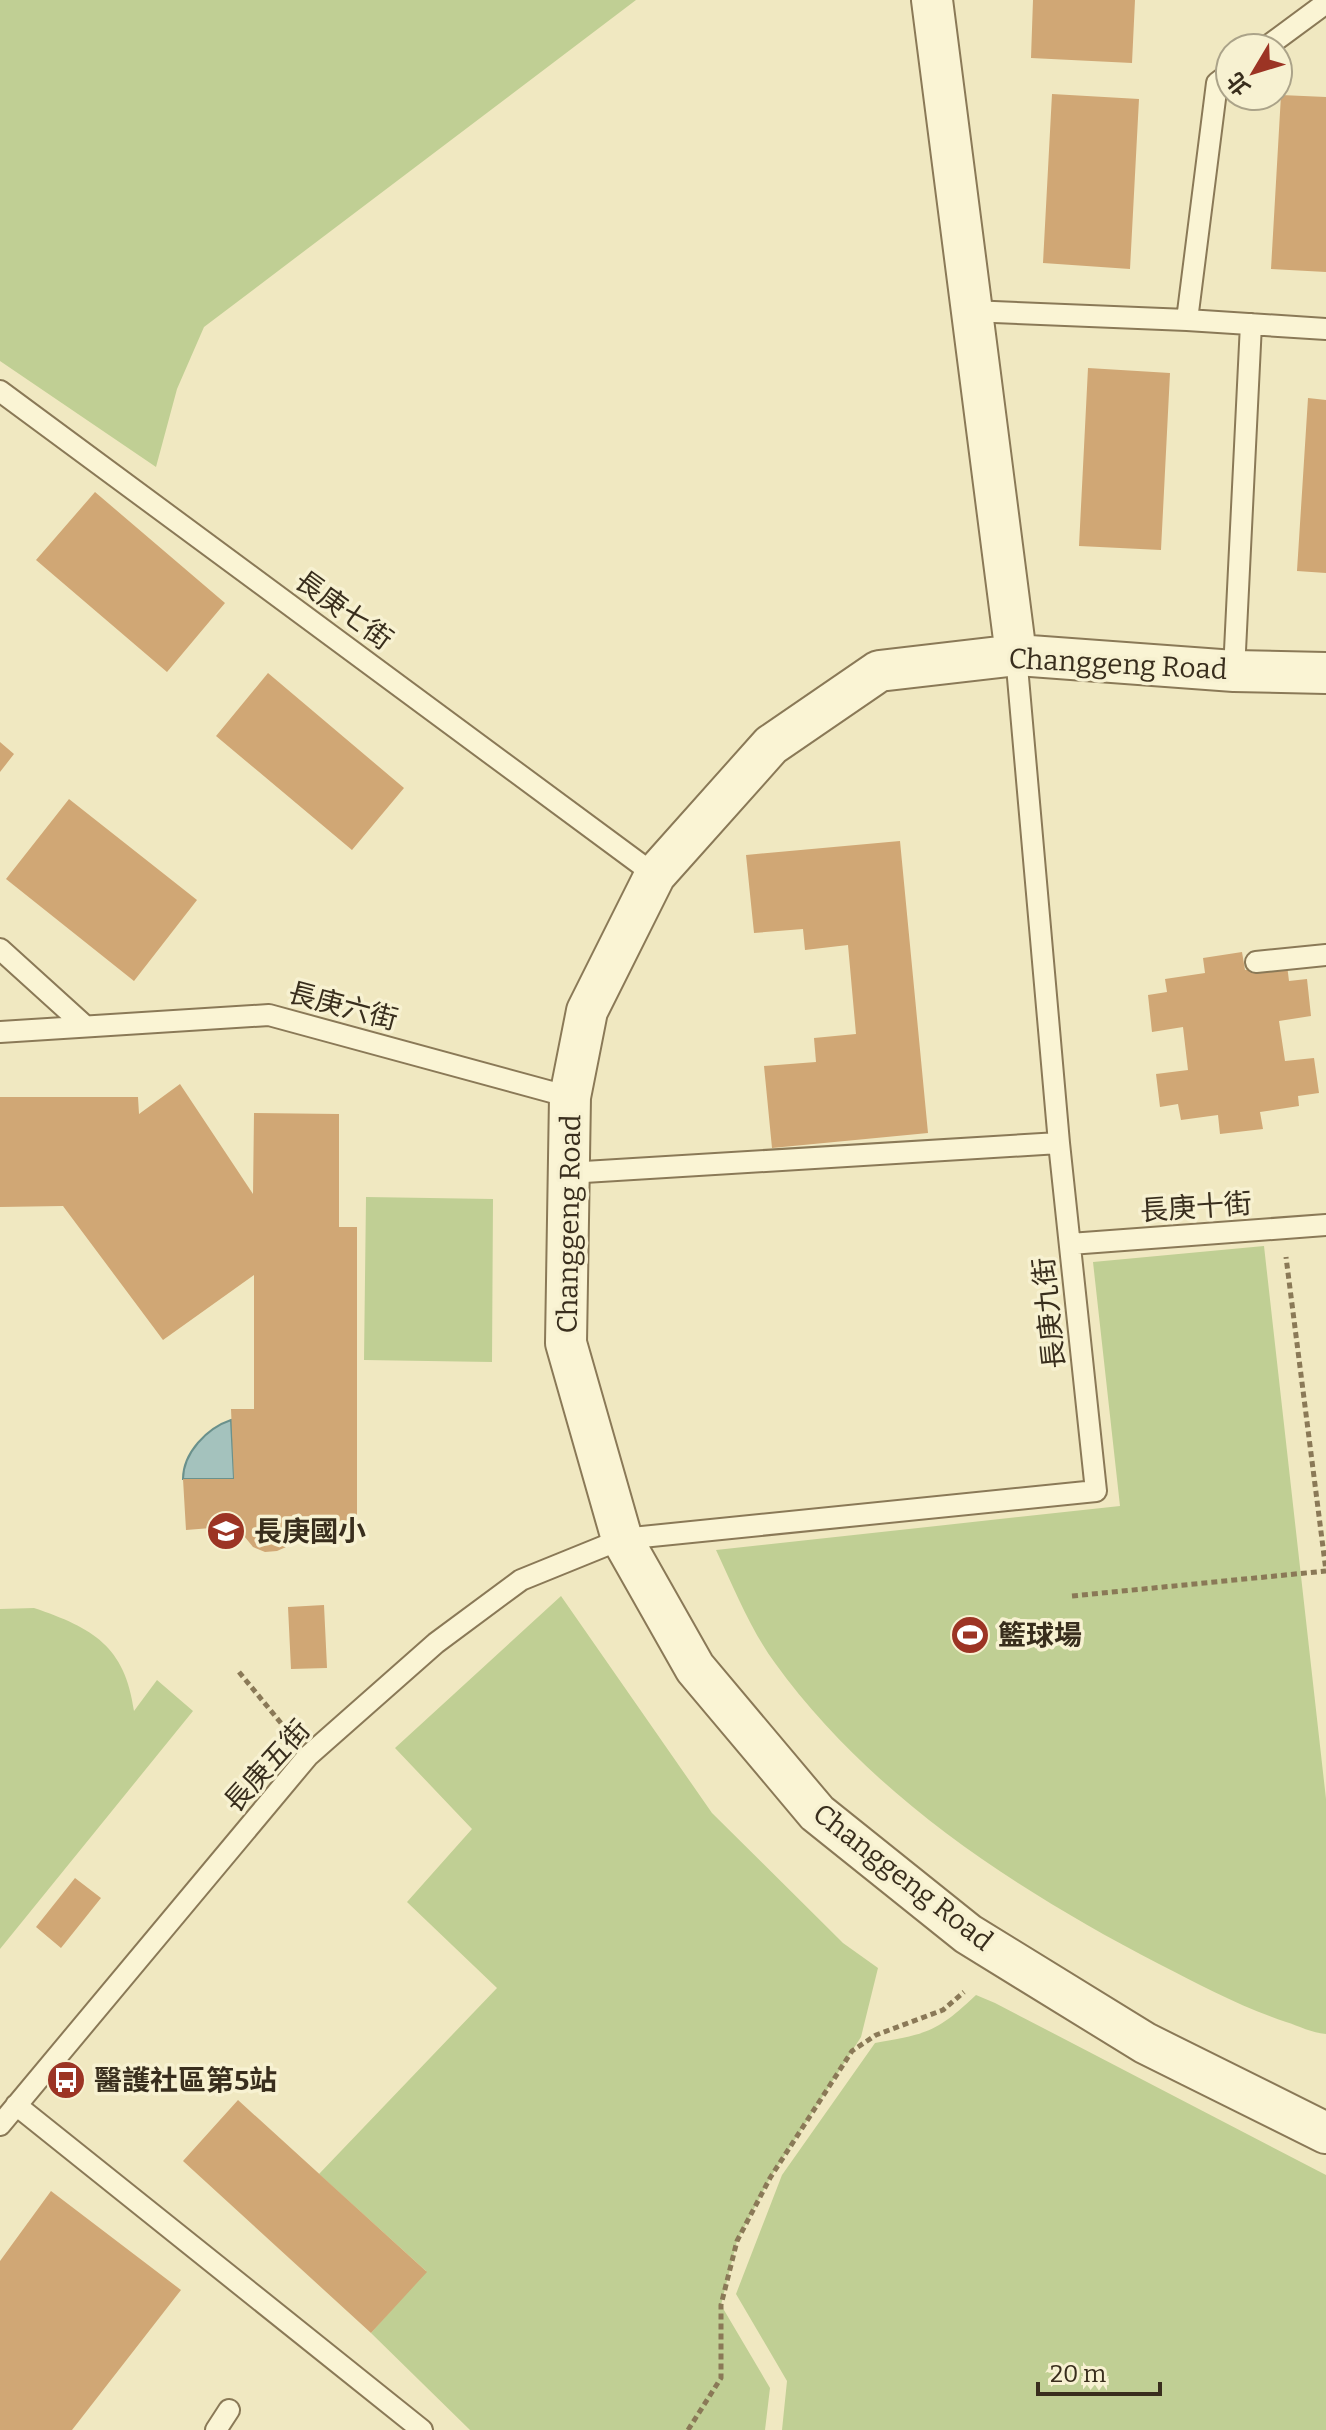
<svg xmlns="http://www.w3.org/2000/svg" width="1326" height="2430" font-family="Bitter,'Noto Sans TC',serif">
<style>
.green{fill:#c0cf94}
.water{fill:#a4c2bd;stroke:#6a918c;stroke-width:2}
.building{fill:#d0a775}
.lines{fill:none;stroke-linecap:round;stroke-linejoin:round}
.lane-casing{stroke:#8a7957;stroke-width:24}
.street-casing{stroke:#8a7957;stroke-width:44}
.path{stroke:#8a7957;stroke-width:5;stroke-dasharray:6 4;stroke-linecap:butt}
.lane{stroke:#faf4d4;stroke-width:20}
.street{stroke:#faf4d4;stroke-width:40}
.labels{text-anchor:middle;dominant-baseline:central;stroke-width:7;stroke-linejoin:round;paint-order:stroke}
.street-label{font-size:28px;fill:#392e1d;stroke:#f7f1d1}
.poi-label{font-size:28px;font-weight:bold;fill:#392e1d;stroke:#f7f1d1;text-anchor:start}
</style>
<rect width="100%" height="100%" fill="#f0e8c1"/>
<path class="green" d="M0,0H636L204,327L177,389L156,467L0,361Z
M366,1197L493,1199L492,1362L364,1360Z
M1264,1246L1326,1799V2034C1312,2033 1299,2026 1286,2022C1239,2006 1202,1986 1159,1964C1015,1889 871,1796 775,1663C750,1629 734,1588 716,1550L1120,1506L1093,1262Z
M561,1596L712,1813L843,1943L878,1968L861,2037L770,2178L737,2241L721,2305L770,2388L765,2430H470L371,2333L426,2271L319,2174L497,1988L407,1902L472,1829L395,1748Z
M34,1608C93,1628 125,1646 134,1711L157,1680L193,1711L0,1949V1609Z
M976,1995L995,2003L1326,2175V2430H782L787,2381L736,2294L782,2175L875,2043C927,2034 937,2032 976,1995Z"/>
<path class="water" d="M231,1420L234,1479H183C183,1453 207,1428 231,1420Z"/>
<path class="building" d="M1033,0H1135L1132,63L1031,58Z
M1052,94L1139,99L1130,269L1043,263Z
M1281,95L1326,97V272L1271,269Z
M1088,368L1170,373L1161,550L1079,546Z
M1308,398L1326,400V573L1297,571Z
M95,492L225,603L167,672L36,560Z
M268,673L404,788L352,850L216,736Z
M0,742L14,754L0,772Z
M69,799L197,900L134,981L6,879Z
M900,841L928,1133L772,1148L764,1066L816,1062L814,1038L856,1034L848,945L805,950L803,929L754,933L746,855Z
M1242,952L1245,970L1287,965L1289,981L1307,979L1311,1016L1279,1021L1285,1061L1314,1058L1319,1093L1298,1096L1299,1106L1260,1112L1263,1129L1220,1134L1218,1115L1181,1120L1178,1104L1160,1107L1156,1074L1188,1070L1183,1027L1152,1032L1148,995L1167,992L1165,979L1205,973L1203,958Z
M180,1084L253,1194L254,1113L339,1114V1227H357V1531L313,1530L300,1541L277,1551L265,1552L253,1547L236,1526L186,1530L183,1479H234L231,1409H254V1275L163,1340L63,1206L0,1207V1097H138L139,1114Z
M324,1605L327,1668L291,1669L288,1607Z
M75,1878L101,1898L61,1948L36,1927Z
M238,2100L427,2272L371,2333L183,2161Z
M51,2191L181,2290L72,2430H0V2261Z"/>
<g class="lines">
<g class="lane-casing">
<path id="lane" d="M1265,48L1326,3
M970,311L1187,320L1326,329
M1187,320L1217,83L1230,73
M0,391L655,875
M1234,671L1251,324
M0,949L85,1026
M1256,962L1326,955
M0,1032L269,1015L570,1097
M568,1173L1059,1143
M1070,1244L1326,1225
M16,2105L422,2430
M0,2125L308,1756L436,1643L521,1580L622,1539L1096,1491L1059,1143L1016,655
M216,2430L229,2410"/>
</g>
<g class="street-casing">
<path id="street" d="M932,0L1016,655
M1326,673L1234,671L1016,655L879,671L771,745L655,875L587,1011L570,1097L566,1343L622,1539L695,1668L817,1813L968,1934L1145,2043L1326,2133"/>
</g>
<path class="path" d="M1072,1596L1326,1571L1286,1257
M239,1672L290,1734
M688,2430L721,2378V2305L737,2241L770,2178L852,2051L876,2035L943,2010L964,1992"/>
<use href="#lane" class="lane"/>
<use href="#street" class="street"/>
</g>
<defs>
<g id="school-disc" transform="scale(2)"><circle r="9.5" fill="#9c3424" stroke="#f7f1d1"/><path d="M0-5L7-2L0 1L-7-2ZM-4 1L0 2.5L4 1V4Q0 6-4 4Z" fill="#fff"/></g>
<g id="stadium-disc" transform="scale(2)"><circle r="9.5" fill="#9c3424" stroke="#f7f1d1"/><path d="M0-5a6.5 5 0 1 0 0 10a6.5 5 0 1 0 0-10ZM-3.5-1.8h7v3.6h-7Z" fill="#fff"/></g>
<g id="bus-disc" transform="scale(2)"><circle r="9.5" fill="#9c3424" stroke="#f7f1d1"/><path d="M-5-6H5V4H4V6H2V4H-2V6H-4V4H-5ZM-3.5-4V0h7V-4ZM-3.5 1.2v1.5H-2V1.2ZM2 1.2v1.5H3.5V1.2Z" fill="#fff"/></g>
</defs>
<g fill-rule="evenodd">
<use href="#school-disc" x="226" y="1531"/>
<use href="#stadium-disc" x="970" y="1635"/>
<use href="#bus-disc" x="66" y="2080"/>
</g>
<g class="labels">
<g class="street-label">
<text transform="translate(344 610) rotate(36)">長庚七街</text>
<text transform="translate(1118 664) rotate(3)">Changgeng Road</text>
<text transform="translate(343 1006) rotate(15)">長庚六街</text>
<text transform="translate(1196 1207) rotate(-4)">長庚十街</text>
<text transform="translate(569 1224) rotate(-89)">Changgeng Road</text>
<text transform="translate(1049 1313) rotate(-96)">長庚九街</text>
<text transform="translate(267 1766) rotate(-48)">長庚五街</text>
<text transform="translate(903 1877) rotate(38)">Changgeng Road</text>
</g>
<g class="poi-label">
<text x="254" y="1531">長庚國小</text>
<text x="998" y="1635">籃球場</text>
<text x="94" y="2080">醫護社區第5站</text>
</g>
</g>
<g transform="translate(1254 72) rotate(232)"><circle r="38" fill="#f7f1d1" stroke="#aba389" stroke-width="2"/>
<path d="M0-6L14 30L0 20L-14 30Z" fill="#9c3424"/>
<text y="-12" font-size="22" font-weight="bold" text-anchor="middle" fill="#392e1d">北</text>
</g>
<path d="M1038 2382v12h122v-12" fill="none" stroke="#392e1d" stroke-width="4"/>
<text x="1050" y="2382" font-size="24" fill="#392e1d" stroke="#f7f1d1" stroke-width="6" paint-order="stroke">20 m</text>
</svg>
